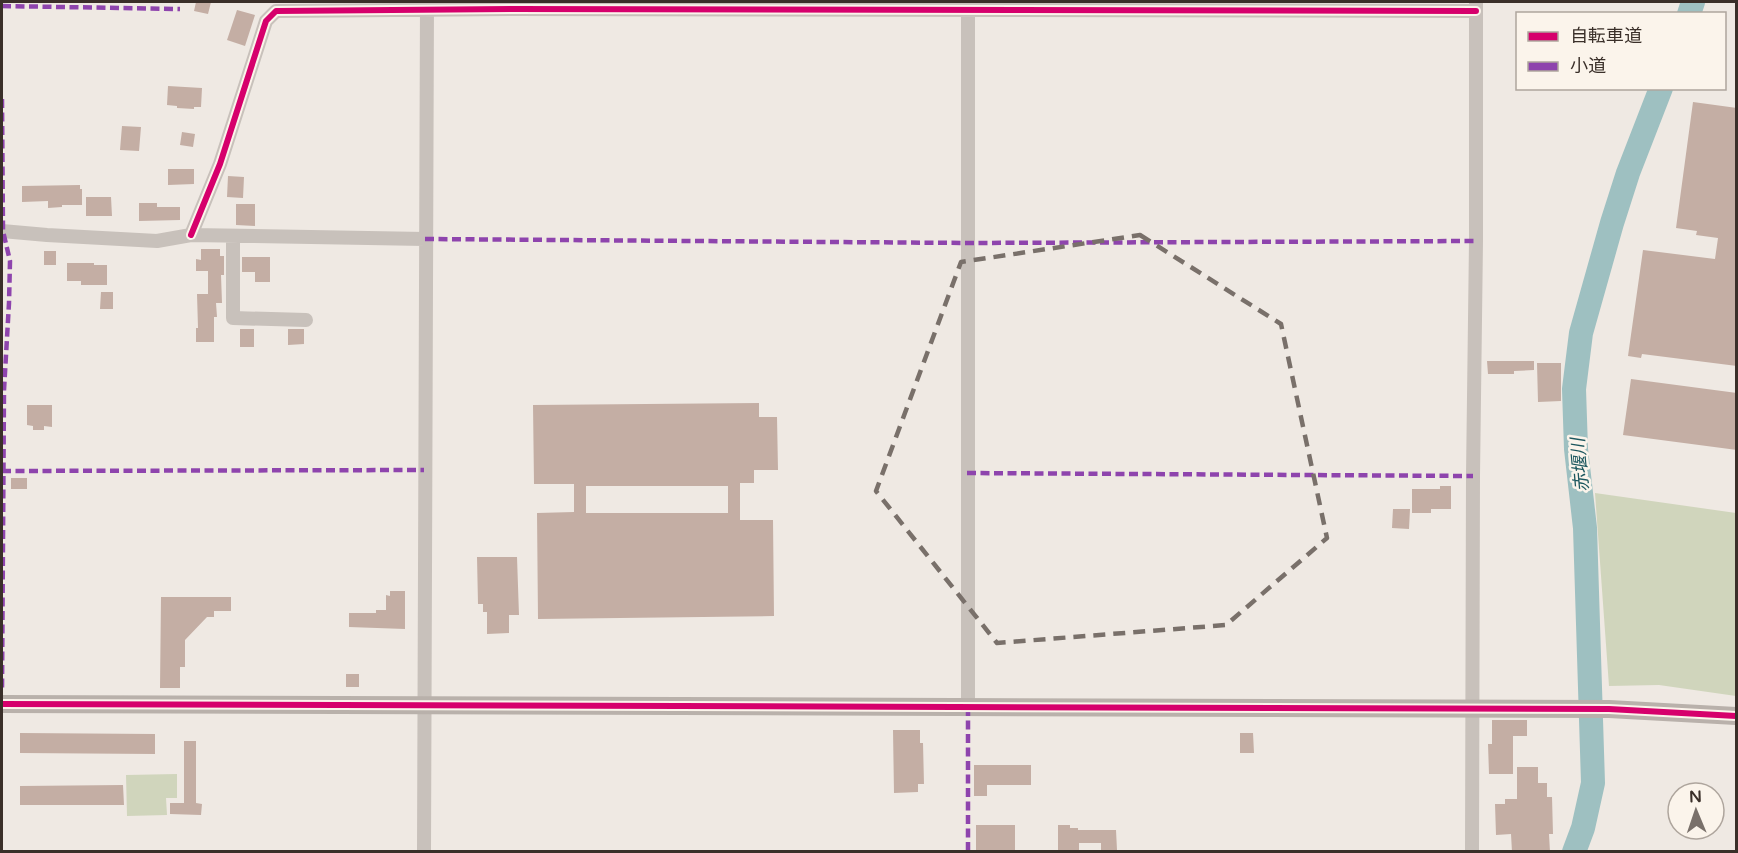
<svg xmlns="http://www.w3.org/2000/svg" width="1738" height="853" font-family="'Varela Round','Noto Sans JP',sans-serif">
<style>
.green{fill:#d0d5bc}
.lines{fill:none;stroke-linecap:round;stroke-linejoin:round}
.river{stroke:#9ec0c1;stroke-width:24}
.building{fill:#c4aea4;fill-rule:evenodd}
.street{stroke:#c8c1bb;stroke-width:14}
.secondary{stroke:#b9b1ab;stroke-width:18}
.quiet{stroke:#8e44ad;stroke-width:4.5;stroke-dasharray:9 4.5;stroke-linecap:butt}
.cycleway-casing{stroke:#fbf4eb;stroke-width:10}
.cycleway{stroke:#d6006c;stroke-width:6}
.marked{fill:none;stroke:#79706a;stroke-width:4.5;stroke-dasharray:12 8;stroke-linejoin:round}
.labels{text-anchor:middle;dominant-baseline:central;stroke-width:5;stroke-linejoin:round;paint-order:stroke}
.water-label{font-size:18px;font-style:italic;fill:#1c575e;stroke:#fbf4eb}
</style>
<rect width="100%" height="100%" fill="#efe9e3"/>
<path class="green" d="M1595,493L1736,513V696L1659,685L1609,686Z
M177,774V798H166L167,815L127,816L126,775Z"/>
<g class="lines">
<path class="river" d="M1689,14L1693,2
M1574,852L1583,828L1593,783L1585,528L1576,449L1574,389L1581,333L1612,223L1628,173L1661,88"/>
</g>
<path class="building" d="M196,2H211L208,14L194,11Z
M237,10L255,15L245,46L227,40Z
M168,86L202,88L201,107H194V109L177,108V106L167,105Z
M1693,102L1737,108V366L1642,354L1641,358L1628,356L1643,250L1715,259L1718,238L1696,235L1697,231L1676,228Z
M122,126L141,127L139,151L120,150Z
M182,132L195,134L193,147L180,145Z
M168,169H194V184L168,185Z
M228,176L244,177L243,198L227,197Z
M80,185V189H82V205H62V207L48,208V201L22,202V186Z
M86,197H111L112,216H86Z
M139,203H157V207H180V220L139,221Z
M236,204H255V226L236,225Z
M201,249H220V256H224V275H221L222,303H216L217,317H214V342H196V328H198L197,294H208V271H196V259L201,260Z
M44,251H56V265H44Z
M242,257H270V282H255V272H242Z
M67,263H94V265H107V285H81V281H67Z
M101,292H113V309H100Z
M240,329H254V347H240Z
M288,329H304V344L288,345Z
M1487,361H1534V370L1514,371V374H1488Z
M1537,363H1561V401L1538,402Z
M1631,379L1737,393V450L1623,435Z
M759,403V417H777L778,470H754V483H740V520H773L774,616L538,619L537,513L574,512V484H534L533,405ZM586,486H728V513H586Z
M27,405H52V427L44,426V430H33V426L27,425Z
M11,478H27V489H11Z
M1440,486H1451V509H1431V513H1412V489H1440Z
M1393,509H1410L1409,529L1392,528Z
M477,557H517L519,615H509V633L487,634V612H483V604H478Z
M390,591H405V629L349,627V613H376V610H386V595L390,596Z
M161,597H231V611H214V617H207L185,640V667H180V688H160Z
M346,674H359V687H346Z
M1492,720H1527V736H1513V774H1489L1488,744H1492Z
M893,730H920V743H923L924,784H918V792L894,793Z
M20,733L155,734V754L20,753Z
M1240,733H1253L1254,753H1240Z
M184,741H196V803L202,804L201,815L170,814V803H184Z
M974,765H1031V785H987V796H974Z
M1517,767H1538V783H1547V797H1552L1553,834H1549L1550,852H1512L1511,834L1496,835L1495,804H1505V799H1517Z
M123,785L124,805H20V786Z
M976,825H1015V852H976Z
M1058,825H1070V828H1078V830H1116L1117,850H1101V843H1079V850H1058Z"/>
<g class="lines">
<path class="street" d="M2,231L47,235L157,241L191,235L425,239
M191,235L220,164L266,21L276,11L515,9L1476,11
M233,236V318L306,320
M968,707V2
M424,852L427,2
M1472,852L1473,476L1476,241V2"/>
<path class="secondary" d="M2,704L1609,709L1736,716"/>
<path class="quiet" d="M2,6L180,9
M2,99L3,231L10,261L9,303L4,390L2,691
M425,239L969,243L1476,241
M2,471L424,470
M967,473L1473,476
M968,707V852"/>
<g class="cycleway-casing">
<path id="cycleway" d="M191,235L220,164L266,21L276,11L515,9L1476,11
M2,704L1609,709L1736,716"/>
</g>
<use href="#cycleway" class="cycleway"/>
</g>
<path class="marked" d="M1140,235L1281,324L1327,538L1226,625L997,643L876,491L961,262Z"/>
<g class="labels">
<g class="water-label">
<text transform="translate(1580 465) rotate(-95)">赤堰川</text>
</g>
</g>
<rect width="1738" height="853" fill="none" stroke="#3a2f29" stroke-width="6"/>
<rect x="1516" y="12" width="210" height="78" fill="#fbf4eb" stroke="#aea59d" stroke-width="1.5"/>
<rect x="1528" y="32" width="30" height="9" fill="#d6006c" stroke="#aea59d" stroke-width="1.5"/>
<text x="1570" y="42" font-size="18" fill="#3a2f29">自転車道</text>
<rect x="1528" y="62" width="30" height="9" fill="#8e44ad" stroke="#aea59d" stroke-width="1.5"/>
<text x="1570" y="72" font-size="18" fill="#3a2f29">小道</text>
<g transform="translate(1696 811) rotate(358)"><circle r="28" fill="#fbf4eb" stroke="#aea59d" stroke-width="1.5"/>
<path d="M0-4.5L10 22L0 15L-10 22Z" fill="#79706a"/>
<text y="-9" font-size="16" font-weight="bold" text-anchor="middle" fill="#3a2f29">N</text>
</g>
</svg>
